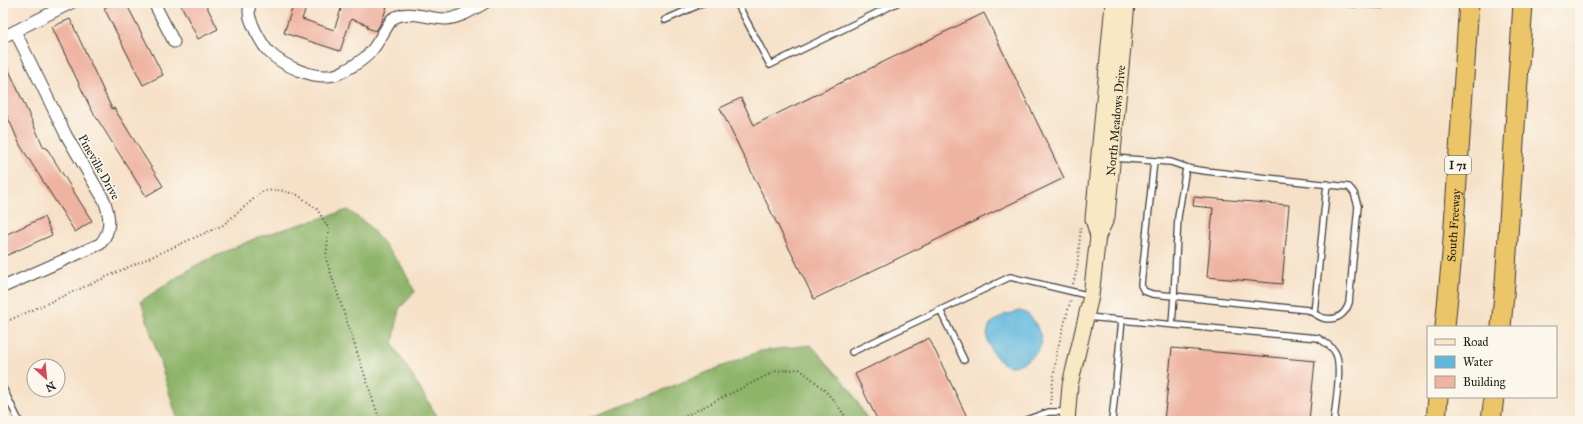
<svg xmlns="http://www.w3.org/2000/svg" width="1583" height="424" font-family="'IM FELL Great Primer',serif">
<style>
.forest{fill:#8db469;stroke:#546842}
.water{fill:#60b8dd;stroke:#3e6a7c}
.building{fill:#efb3a1}
.lines{fill:none;stroke-linecap:round;stroke-linejoin:round}
.lane-casing{stroke:#3d3a36;stroke-width:8}
.street-casing{stroke:#3d3a36;stroke-width:13}
.secondary-casing{stroke:#3d3a36;stroke-width:17}
.highway-casing{stroke:#3d3a36;stroke-width:21}
.path{stroke:#3d3a36;stroke-width:2;stroke-dasharray:1 3;stroke-linecap:butt}
.lane{stroke:#fff;stroke-width:5.5}
.street{stroke:#fff;stroke-width:11}
.secondary{stroke:#f8e8c3;stroke-width:15}
.highway{stroke:#edc569;stroke-width:19}
.labels{text-anchor:middle;dominant-baseline:central;stroke-width:3.5;stroke-linejoin:round;paint-order:stroke}
.shield{fill:#fbf7ec;stroke:#5f5e5a;stroke-width:1}
.shield-label{font-size:11px;font-weight:bold;fill:#1c1c1c}
.street-label{font-size:12px;fill:#1c1c1c;stroke:#fbf7ec}
</style>
<rect width="100%" height="100%" fill="#fbf7ec"/>
<filter id="ink" filterUnits="userSpaceOnUse"><feTurbulence type="fractalNoise" baseFrequency=".025" numOctaves="2"/><feDisplacementMap in="SourceGraphic" scale="8" xChannelSelector="R" yChannelSelector="G"/><feConvolveMatrix kernelMatrix="1 2 1 2 8 2 1 2 1" color-interpolation-filters="sRGB"/></filter>
<filter id="wash" filterUnits="userSpaceOnUse"><feTurbulence type="fractalNoise" baseFrequency=".012" numOctaves="4" result="noise"/><feDisplacementMap in="SourceGraphic" scale="16" xChannelSelector="R" yChannelSelector="G"/><feGaussianBlur stdDeviation="0.9" result="paint"/><feColorMatrix in="noise" values="0 0 0 0 0 0 0 0 0 0 0 0 0 0 0 0 0 1.4 0 .05"/><feComposite in="paint" operator="in"/></filter>
<g filter="url(#wash)">
<rect width="100%" height="100%" fill="#f6e1c8"/>
<path class="forest" d="M348,210L368,225L401,265L415,292L399,309L393,345L440,421H178L141,301L196,265L258,237Z
M811,345L850,389L868,421H580L633,402L760,351Z"/>
<path class="water" d="M1020,311C1029,313 1034,319 1037,327C1039,333 1043,339 1041,345C1038,355 1020,367 1009,366C999,365 987,346 987,336C987,332 989,328 990,324L1004,315Z"/>
<g id="blocks">
<path class="building" d="M114,3H126L163,75L143,85L104,8Z
M180,3H205L218,29L198,39Z
M294,3H308L302,19L334,30L343,3H388L382,21L376,31L367,28L368,25L351,19L340,51L284,33Z
M984,13L1064,178L814,299L720,108L741,98L754,125Z
M70,19L112,109L114,108L163,186L146,196L91,109L52,27Z
M3,57L44,148L46,147L92,221L75,232L20,145L3,106Z
M1194,197L1289,205L1282,284L1207,277L1213,208L1193,206Z
M44,217L52,235L3,257V236Z
M929,338L969,421H878L855,374Z
M1172,348L1315,361L1309,421H1164Z"/>
</g>
</g>
<g filter="url(#ink)">
<use href="#blocks" fill-opacity="0" stroke="#3d3a36" stroke-width="1"/>
<g class="lines">
<g class="lane-casing">
<path id="lane" d="M50,3L54,11
M737,3L770,65L897,3
M1342,3L1383,5L1386,3
M665,20L703,3
M1113,158L1171,162L1191,169L1205,171L1349,187L1354,193L1358,206L1349,303C1345,315 1336,321 1323,318C1318,316 1313,313 1308,310L1174,296L1172,324
M1154,161L1141,285L1144,291L1152,294L1174,296L1178,217L1186,168
M940,310L964,360
M1314,313L1327,184
M1087,317L1318,338C1324,342 1332,346 1335,352C1343,364 1335,406 1334,421
M852,352L1010,277L1091,296
M3,388L19,421
M1023,421L1049,412H1067
M1112,421L1122,320"/>
</g>
<g class="street-casing">
<path id="street" d="M154,3L174,42
M250,3C247,15 251,21 256,32C260,39 263,46 269,52C283,66 315,80 334,75C340,74 345,70 351,67C376,53 377,41 392,19C409,8 429,20 447,19C461,18 473,9 485,3
M3,37L71,3
M3,287L100,244C112,231 110,216 104,200L66,135L15,31"/>
</g>
<g class="secondary-casing">
<g id="secondary">
<path d="M1098,236L1093,219L1113,3"/>
<path id="s1" d="M1067,421L1070,385L1091,296L1098,236L1107,217L1127,3"/>
</g>
</g>
<g class="highway-casing">
<g id="highway">
<path id="s2" d="M1445,327L1452,254L1469,3"/>
<path d="M1501,327L1505,283L1523,3"/>
<path d="M1436,421L1438,397"/>
<path d="M1491,421L1494,397"/>
</g>
</g>
<path class="path" d="M1073,284L1077,269L1081,225
M3,323L223,225L263,191L280,190L298,195L317,209L329,229L326,259L380,421
M1050,404L1057,351L1071,299
M675,421L776,371L799,369C822,386 833,397 848,421"/>
<use href="#lane" class="lane"/>
<use href="#street" class="street"/>
<use href="#secondary" class="secondary"/>
<use href="#highway" class="highway"/>
</g>
</g>
<g class="labels">
<rect class="shield" x="1445" y="156" width="26" height="18" rx="3"/>
<g class="shield-label">
<text x="1458" y="165">I 71</text>
</g>
<g class="street-label">
<text stroke="none"><textPath href="#s1" startOffset="306">North Meadows Drive</textPath></text>
<text transform="translate(99 167) rotate(61)">Pineville Drive</text>
<text stroke="none"><textPath href="#s2" startOffset="102">South Freeway</textPath></text>
</g>
</g>
<rect width="1583" height="424" fill="none" stroke="#fbf7ec" stroke-width="16"/>
<rect x="1427" y="326" width="130" height="72" fill="#fbf7ec" stroke="#a29f99"/>
<rect x="1435" y="339" width="20" height="6" fill="#f8e8c3" stroke="#a29f99"/>
<text x="1463" y="346" font-size="12" fill="#1c1c1c">Road</text>
<rect x="1435" y="356" width="20" height="12" fill="#60b8dd" stroke="#a29f99"/>
<text x="1463" y="366" font-size="12" fill="#1c1c1c">Water</text>
<rect x="1435" y="376" width="20" height="12" fill="#efb3a1" stroke="#a29f99"/>
<text x="1463" y="386" font-size="12" fill="#1c1c1c">Building</text>
<g transform="translate(46 378) rotate(153)"><circle r="19" fill="#fbf7ec" stroke="#a29f99"/>
<path d="M0-3L7 15L0 10L-7 15Z" fill="#d1495b"/>
<text y="-6" font-size="11" font-weight="bold" text-anchor="middle" fill="#1c1c1c">N</text>
</g>
</svg>
